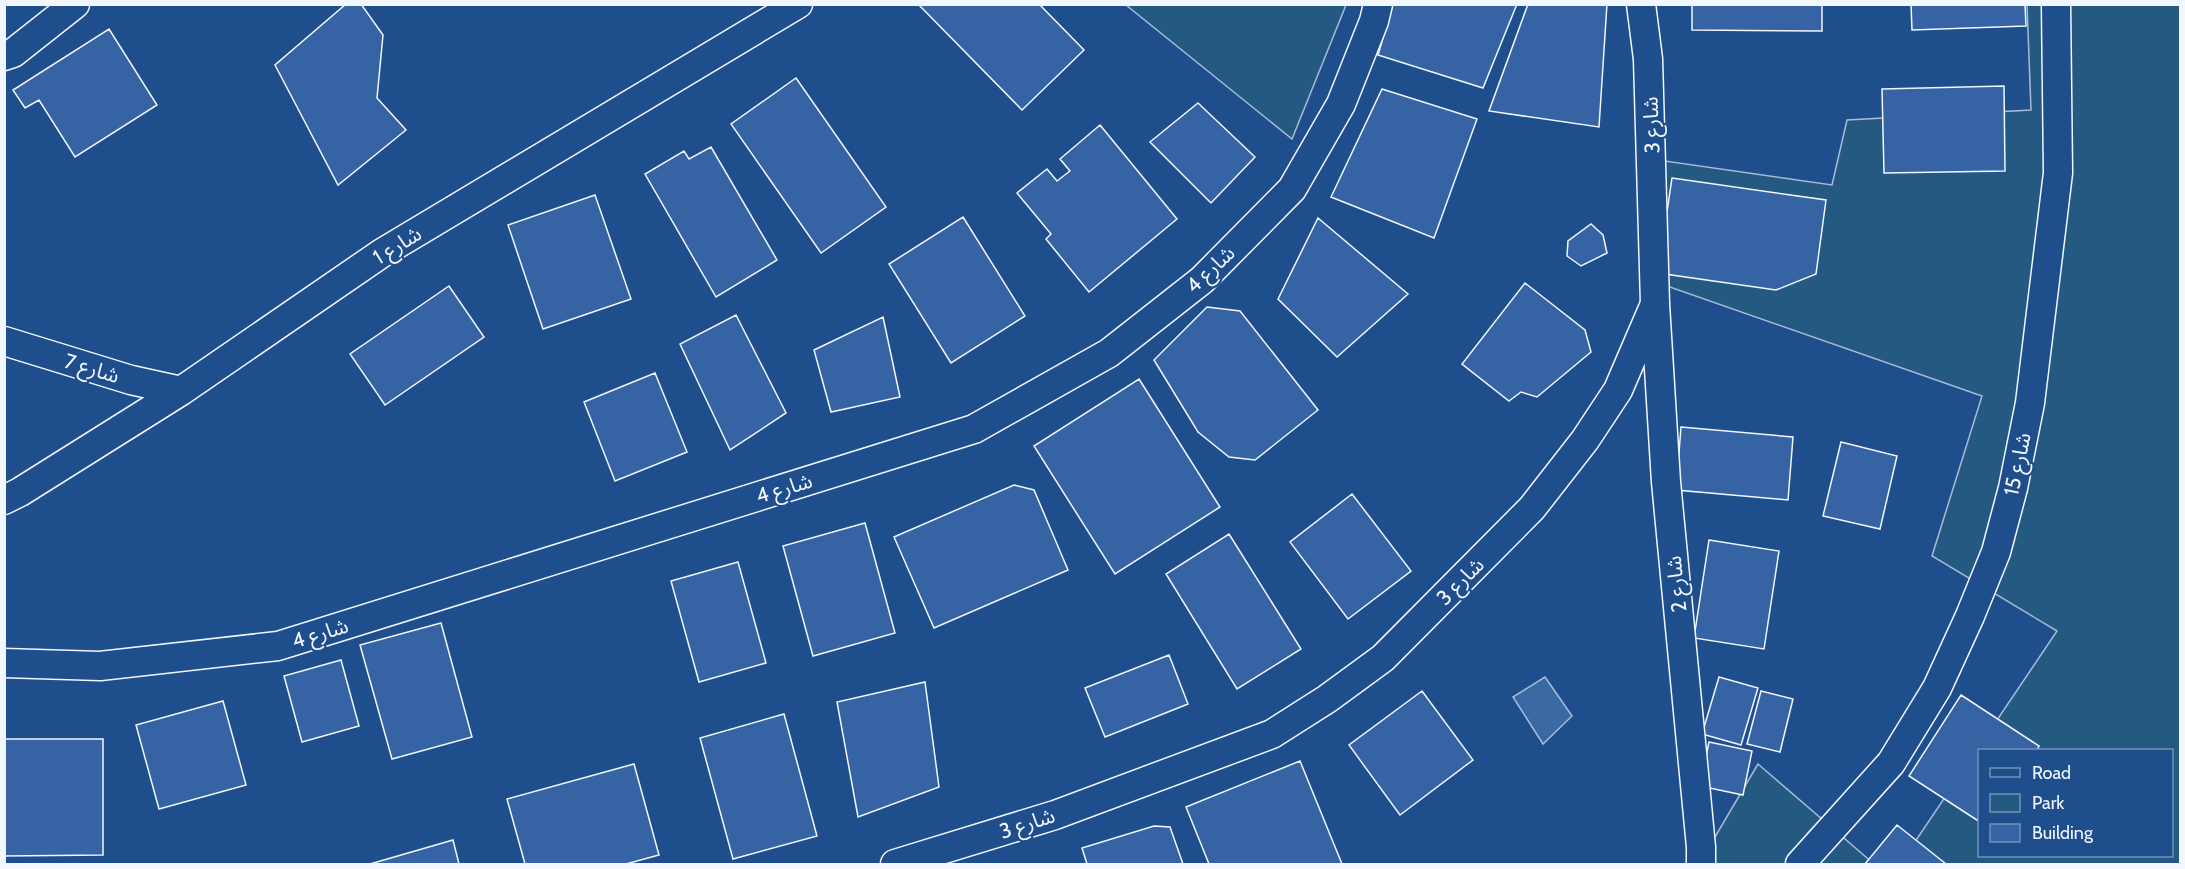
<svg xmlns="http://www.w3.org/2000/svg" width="2185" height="869" font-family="Cabin,'Noto Sans Arabic',sans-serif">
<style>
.green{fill:#245a82;stroke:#a8bbd7;stroke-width:1.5;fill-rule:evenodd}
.water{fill:#3b69a3;stroke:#a8bbd7;stroke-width:1.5}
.building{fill:#3563a3;stroke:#f2f6ff;stroke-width:1.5}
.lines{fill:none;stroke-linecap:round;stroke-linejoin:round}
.street-casing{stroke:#f2f6ff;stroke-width:31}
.street{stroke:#1f4e8c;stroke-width:28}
.labels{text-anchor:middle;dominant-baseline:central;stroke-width:4.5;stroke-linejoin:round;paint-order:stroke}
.street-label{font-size:21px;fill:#f2f6ff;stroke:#1f4e8c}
</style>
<rect width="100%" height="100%" fill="#1f4e8c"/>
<path class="green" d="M1126,5H1346L1292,139Z
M2027,5H2180V864H1900L2057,631L1932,556L1982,396L1644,278L1665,161L1832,185L1847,120L2031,110ZM1980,750H2172V856H1980Z
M1758,764L1874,864H1699Z"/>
<path class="water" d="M1545,677L1572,716L1543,744L1513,697Z"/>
<path class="building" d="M346,4H361L383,35L377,98L406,130L338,185L275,65Z
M918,4H1039L1084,50L1022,110Z
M1393,4H1517L1483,88L1378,55Z
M1528,4H1607L1599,127L1489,111Z
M1692,4H1822V31L1692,30Z
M1911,4H2025L2026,26L1912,30Z
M109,29L157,105L75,157L39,100L25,108L13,90Z
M796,78L886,207L821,253L731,124Z
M2004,86L2005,171L1884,173L1882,89Z
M1382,89L1477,119L1434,238L1331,197Z
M1198,103L1255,157L1211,203L1150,142Z
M1100,125L1177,219L1089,292L1046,239L1051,234L1017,193L1047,169L1057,181L1070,171L1060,159Z
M711,147L777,260L716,297L645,174L684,151L689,159Z
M1672,178L1826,200L1816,274L1776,290L1658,273Z
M595,195L631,299L543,329L508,225Z
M963,217L1025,316L951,363L889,264Z
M1318,218L1408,294L1337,357L1278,299Z
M1591,224L1603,235L1607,253L1581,266L1567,256L1568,241Z
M1525,283L1585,330L1591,352L1537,397L1521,392L1509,401L1462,364Z
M449,286L484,337L385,405L350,354Z
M1207,307L1240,311L1318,410L1255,460L1229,457L1198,432L1154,360Z
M736,315L786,413L730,450L680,344Z
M883,317L900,397L831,412L814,350Z
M655,373L687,452L615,481L584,402Z
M1139,379L1220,507L1115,574L1034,446Z
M1681,427L1793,437L1788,500L1676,490Z
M1841,442L1897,456L1880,529L1823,516Z
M1014,485L1034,490L1068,570L934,628L894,537Z
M1352,494L1411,571L1348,619L1290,542Z
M865,523L895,633L813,656L783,546Z
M1229,534L1301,649L1237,689L1166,574Z
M1709,540L1779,551L1764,649L1694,638Z
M738,562L766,663L699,682L671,581Z
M441,623L472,737L392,759L360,645Z
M1169,655L1188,704L1105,737L1085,688Z
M341,660L359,726L302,742L284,676Z
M1719,677L1758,688L1741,745L1702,734Z
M925,682L939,787L858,817L837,702Z
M1422,691L1473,760L1400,815L1349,745Z
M1761,691L1793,699L1780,752L1747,744Z
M1961,695L2039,746L2037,750H1980V822L1909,776Z
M223,701L246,785L159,809L136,725Z
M784,714L817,836L733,859L700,738Z
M4,739H103V855L4,856Z
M1709,742L1752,751L1743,795L1700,786Z
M1300,761L1342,864H1209L1186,807Z
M634,764L659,855L626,864H525L507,799Z
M1897,825L1946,864H1865Z
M1154,826L1170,827L1183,864H1087L1082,848Z
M453,840L459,864H370Z"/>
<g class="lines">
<g class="street-casing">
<path id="street" d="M1641,4L1648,59L1655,304L1666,482L1701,847V864
M4,56L13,53L75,4
M4,341L131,380L181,391
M4,500L20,492L181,391L382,253L798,4
M4,663L100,666L278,646L974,429L1109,353L1202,280L1292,189L1341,104L1374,21L1378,4
M895,864L1055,815L1272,734L1327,699L1383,658L1532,508L1585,440L1618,390L1655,304
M1800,864L1891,763L1937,688L1970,616L1996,552L2013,488L2030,403L2058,173L2056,4"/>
</g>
<use href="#street" class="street"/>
</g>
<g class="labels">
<g class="street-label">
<text transform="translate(1651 125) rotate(-92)">شارع 3</text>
<text transform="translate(397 245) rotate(-32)">شارع 1</text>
<text transform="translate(1210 269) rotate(-43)">شارع 4</text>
<text transform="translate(92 368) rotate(17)">شارع 7</text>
<text transform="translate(2017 464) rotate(-78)">شارع 15</text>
<text transform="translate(784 488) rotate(-17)">شارع 4</text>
<text transform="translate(1460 581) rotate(-45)">شارع 3</text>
<text transform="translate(1676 584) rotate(-96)">شارع 2</text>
<text transform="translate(320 633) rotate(-17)">شارع 4</text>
<text transform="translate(1027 823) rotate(-18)">شارع 3</text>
</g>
</g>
<rect width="2185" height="869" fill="none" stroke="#f2f6ff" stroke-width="12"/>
<rect x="1978" y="749" width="195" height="108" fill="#1f4e8c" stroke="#7391ba" stroke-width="1.5"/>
<rect x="1990" y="768" width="30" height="9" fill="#1f4e8c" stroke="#7391ba" stroke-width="1.5"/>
<text x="2032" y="779" font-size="18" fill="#f2f6ff">Road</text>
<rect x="1990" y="794" width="30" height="18" fill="#245a82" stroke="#7391ba" stroke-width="1.5"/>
<text x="2032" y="809" font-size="18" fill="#f2f6ff">Park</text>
<rect x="1990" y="824" width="30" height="18" fill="#3563a3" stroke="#7391ba" stroke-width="1.5"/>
<text x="2032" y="839" font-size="18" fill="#f2f6ff">Building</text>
</svg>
